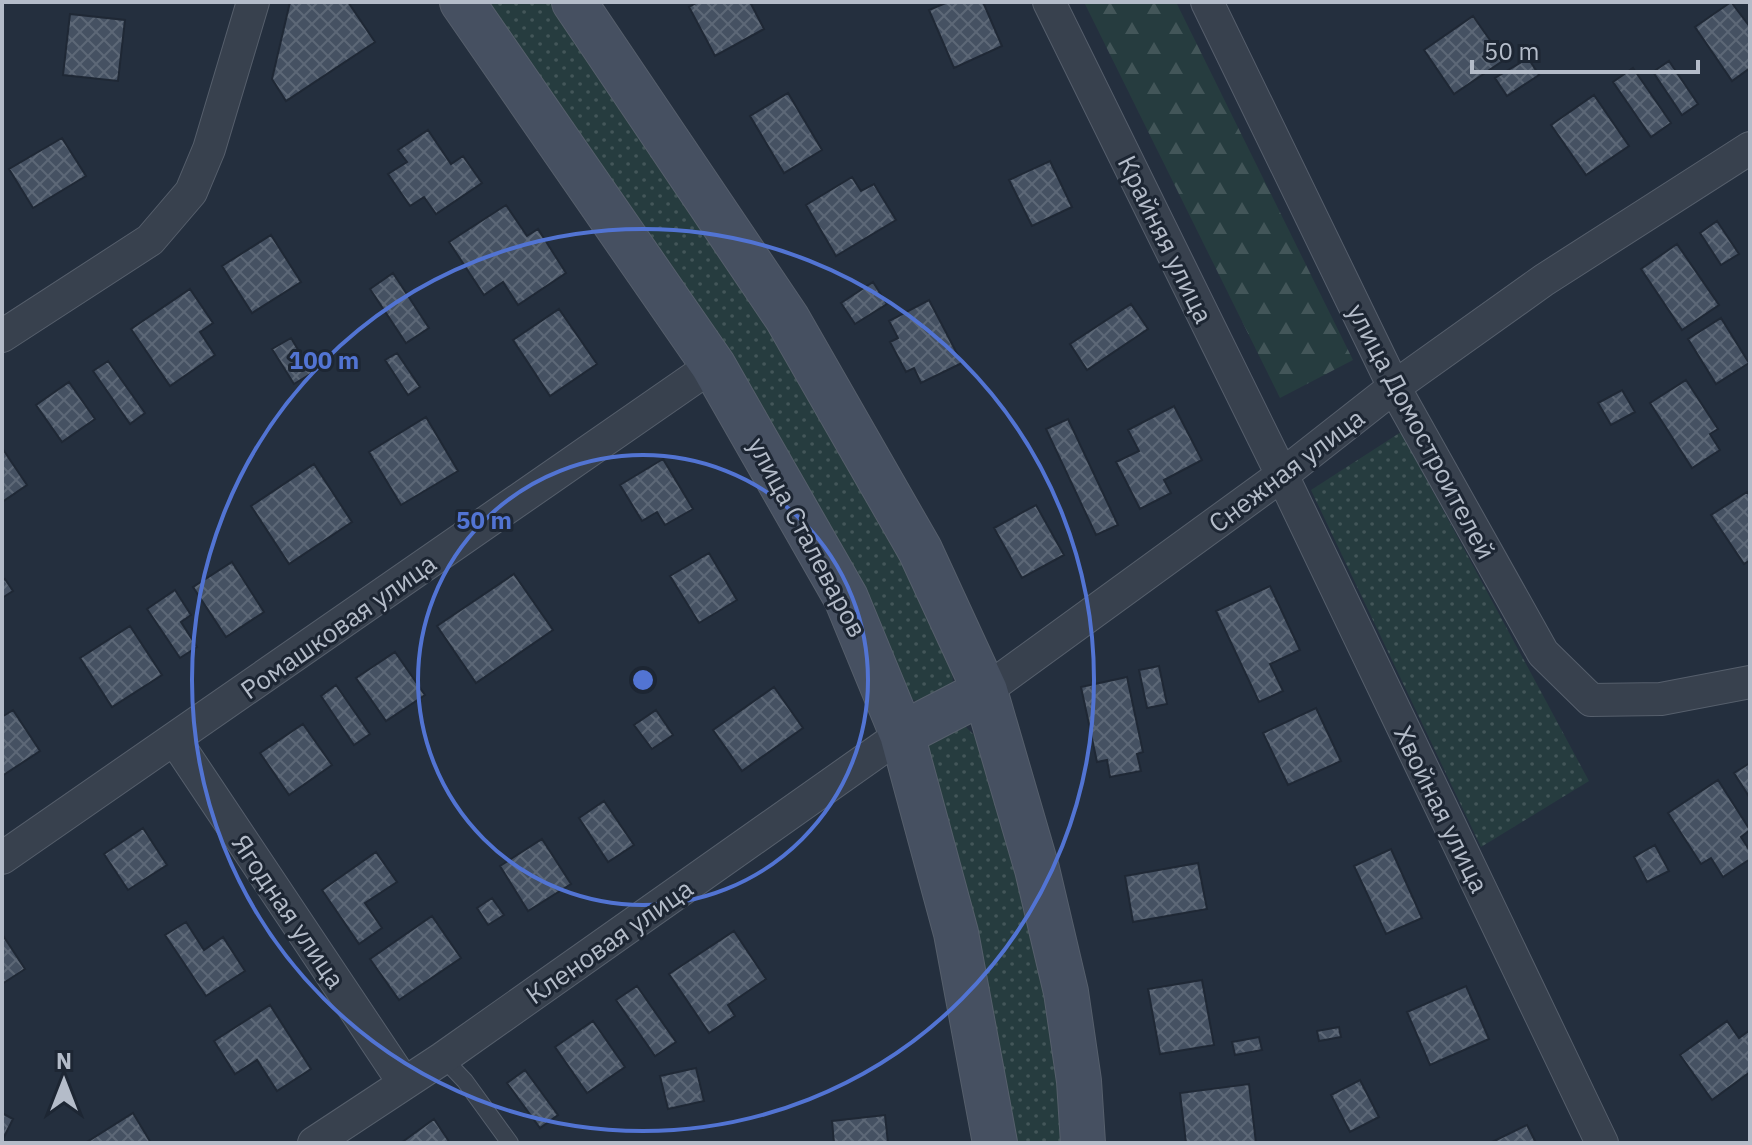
<svg xmlns="http://www.w3.org/2000/svg" width="1752" height="1145" font-family="'IBM Plex Sans',sans-serif">
<style>
.grass{fill:url(#grass-dots)}
.forest{fill:url(#forest-firs)}
.building{fill:url(#building-cross-hatch);stroke:#1f2835;stroke-width:2}
.lines{fill:none;stroke-linecap:round;stroke-linejoin:round}
.lane-casing{stroke:#565f6c;stroke-width:18}
.street-casing{stroke:#565f6c;stroke-width:34}
.secondary-casing{stroke:#565f6c;stroke-width:46}
.lane{stroke:#38414e;stroke-width:16}
.street{stroke:#38414e;stroke-width:32}
.secondary{stroke:#465061;stroke-width:44}
.ring{fill:none;stroke:#5274d3;stroke-width:4}
.labels{text-anchor:middle;dominant-baseline:central;stroke-width:6;stroke-linejoin:round;paint-order:stroke}
.street-label{font-size:26px;fill:#b4bcc9;stroke:#1d2633}
.centre{fill:#5274d3;stroke:#1d2633;stroke-width:4}
.ring-label{font-size:24px;text-anchor:middle;font-weight:bold;fill:#5274d3;stroke:#1d2633;stroke-width:6;stroke-linejoin:round;paint-order:stroke}
</style>
<defs>
<pattern id="grass-dots" width="8" height="8" patternUnits="userSpaceOnUse" patternTransform="scale(2)"><rect width="8" height="8" fill="#263c3f"/><path d="M2 2h.1M6 6h.1" fill="none" stroke="#435659" stroke-width="1.8" stroke-linecap="round"/></pattern>
<pattern id="forest-firs" width="22" height="20" patternUnits="userSpaceOnUse" patternTransform="scale(2)"><rect width="22" height="20" fill="#263c3f"/><path d="M5 1l3.5 6h-7zM16 11l3.5 6h-7z" fill="#435659"/></pattern>
<pattern id="building-cross-hatch" width="8" height="8" patternUnits="userSpaceOnUse" patternTransform="scale(2)"><rect width="8" height="8" fill="#455162"/><path d="M0 0l8 8M0 8l8-8" fill="none" stroke="#5d6877"/></pattern>
</defs>
<rect width="100%" height="100%" fill="#242f3e"/>
<path class="grass" d="M483,2H554L691,196L854,461L952,666L953,685L917,702L905,695Z
M1401,432L1589,781L1481,847L1311,490Z
M955,724L966,727L978,739L1002,810L1059,1050L1066,1143H1007L927,743Z"/>
<path class="forest" d="M1084,2H1176L1353,360L1280,398Z"/>
<path class="building" d="M290,2H348L375,42L286,101L272,79Z
M698,2H750L764,29L715,56L689,7Z
M948,2H983L1002,46L954,68L929,10Z
M1731,2L1750,27V68L1732,81L1695,27Z
M70,14L125,20L118,81L63,75Z
M1473,16L1504,60L1454,94L1424,50Z
M1528,58L1539,75L1507,96L1495,78Z
M1669,61L1698,104L1682,115L1653,72Z
M1633,68L1671,123L1651,137L1613,82Z
M788,93L822,150L784,173L750,116Z
M1594,95L1629,146L1586,175L1551,125Z
M428,130L451,164L463,156L482,183L436,214L424,197L410,206L388,174L407,162L398,150Z
M62,138L86,176L33,208L9,169Z
M1050,161L1072,207L1032,226L1009,180Z
M852,177L861,191L874,184L896,220L836,256L806,205Z
M506,205L527,236L538,229L566,273L518,305L503,282L484,295L449,242Z
M1717,221L1739,254L1721,265L1700,233Z
M271,235L301,282L252,313L222,266Z
M1677,244L1719,305L1682,330L1641,269Z
M393,273L429,328L406,343L370,289Z
M873,282L887,304L855,324L841,303Z
M190,289L213,323L200,332L215,355L170,386L131,329Z
M929,300L962,363L921,383L914,368L906,372L890,342L898,338L889,321Z
M1131,304L1148,329L1087,370L1070,344Z
M559,309L597,364L550,396L513,340Z
M1721,318L1749,363L1716,384L1688,339Z
M291,338L312,373L294,384L272,349Z
M397,353L420,387L408,395L385,360Z
M108,361L145,413L130,424L93,371Z
M1686,380L1718,429L1710,434L1720,450L1692,468L1650,403Z
M69,382L95,419L62,442L36,405Z
M1622,390L1635,412L1611,425L1598,403Z
M1174,406L1202,460L1164,480L1171,493L1140,509L1116,462L1139,451L1128,430Z
M426,417L458,471L401,505L369,452Z
M1068,419L1118,525L1096,535L1046,429Z
M2,448L27,485L2,502Z
M663,459L693,509L665,525L657,512L642,521L620,485Z
M314,464L352,522L289,564L251,506Z
M1747,492L1750,496V560L1744,564L1711,515Z
M1036,505L1064,555L1022,578L994,528Z
M709,553L737,600L699,623L670,576Z
M232,562L264,612L226,637L193,587Z
M514,574L553,630L476,683L437,626Z
M5,579L13,591L2,598V581Z
M1270,586L1300,650L1270,664L1283,691L1259,702L1216,611Z
M175,590L191,615L181,622L197,647L180,658L147,609Z
M130,626L162,675L112,707L80,658Z
M395,652L425,695L386,721L356,678Z
M1159,666L1167,704L1147,708L1139,670Z
M1127,677L1143,752L1137,754L1141,771L1110,777L1107,760L1097,762L1081,687Z
M336,685L370,734L354,745L321,696Z
M774,687L803,728L742,771L713,730Z
M1316,708L1341,761L1288,785L1263,733Z
M13,710L40,751L2,776V717Z
M656,710L673,735L652,749L634,725Z
M303,724L332,765L289,795L260,753Z
M1750,763V798L1734,773Z
M1718,780L1750,830L1741,837L1750,851V859L1723,877L1711,858L1701,864L1668,813Z
M604,801L634,845L608,862L579,818Z
M143,828L167,865L128,890L104,854Z
M542,839L571,884L528,911L500,866Z
M1655,845L1669,871L1647,882L1634,857Z
M1391,849L1422,918L1386,934L1354,866Z
M376,852L397,882L365,903L382,928L359,944L322,890Z
M1198,863L1207,909L1133,922L1125,876Z
M492,898L504,915L488,925L477,908Z
M432,916L461,958L399,1000L370,959Z
M186,922L204,950L223,937L245,971L206,996L165,935Z
M734,931L766,979L728,1005L735,1016L709,1033L669,974Z
M2,934L25,969L2,984Z
M1202,980L1214,1045L1160,1054L1148,989Z
M637,986L676,1042L655,1056L616,1000Z
M1466,986L1489,1039L1430,1065L1407,1012Z
M270,1005L311,1069L277,1091L257,1060L235,1074L214,1041Z
M593,1021L625,1067L587,1093L555,1047Z
M1727,1021L1739,1038L1750,1030V1072L1712,1100L1680,1055Z
M1339,1027L1341,1037L1319,1041L1317,1031Z
M1259,1037L1262,1050L1235,1055L1232,1042Z
M696,1068L704,1101L668,1109L660,1076Z
M525,1070L558,1115L540,1128L507,1083Z
M1360,1080L1379,1117L1350,1132L1331,1095Z
M1249,1084L1256,1143H1186L1180,1093Z
M2,1113L13,1119L2,1141Z
M133,1113L151,1143H88L87,1142Z
M885,1115L888,1143H834L832,1121Z
M434,1119L450,1143H401Z
M1527,1125L1536,1143H1490Z"/>
<g class="lines">
<g class="lane-casing">
<path id="lane" d="M443,1058L465,1081L510,1143"/>
</g>
<g class="street-casing">
<path id="street" d="M1049,2L1282,475L1602,1143
M1207,2L1394,387L1543,653L1591,700L1661,699L1750,682
M2,336L150,240L191,192L209,149L253,2
M985,691L1282,475L1394,387L1544,280L1750,148
M175,740L404,1083
M2,858L713,365
M314,1143L443,1058L902,734"/>
</g>
<g class="secondary-casing">
<path id="secondary" d="M462,2L713,365L846,598L902,734L956,933L995,1143
M574,2L787,318L920,550L985,691L1037,869L1066,992L1079,1081L1083,1143
M902,734L985,691"/>
</g>
<use href="#lane" class="lane"/>
<use href="#street" class="street"/>
<use href="#secondary" class="secondary"/>
</g>
<g class="ring">
<circle cx="643" cy="680" r="225"/>
<circle cx="643" cy="680" r="451"/>
</g>
<g class="labels">
<g class="street-label">
<text transform="translate(1166 239) rotate(64)">Крайняя улица</text>
<text transform="translate(1422 431) rotate(62)">улица Домостроителей</text>
<text transform="translate(1286 470) rotate(-37)">Снежная улица</text>
<text transform="translate(808 537) rotate(62)">улица Сталеваров</text>
<text transform="translate(338 626) rotate(-35)">Ромашковая улица</text>
<text transform="translate(1442 809) rotate(64)">Хвойная улица</text>
<text transform="translate(289 911) rotate(56)">Ягодная улица</text>
<text transform="translate(609 941) rotate(-35)">Кленовая улица</text>
</g>
</g>
<circle cx="643" cy="680" r="12" class="centre"/>
<g class="ring-label">
<text x="324" y="369">100 m</text>
<text x="484" y="529">50 m</text>
</g>
<rect width="1752" height="1145" fill="none" stroke="#b4bcc9" stroke-width="8"/>
<g transform="translate(64 1081)" stroke="#1d2633" stroke-width="6" paint-order="stroke">
<path d="M0-6L14 30L0 20L-14 30Z" fill="#b4bcc9"/>
<text y="-12" font-size="22" font-weight="bold" text-anchor="middle" fill="#b4bcc9">N</text>
</g>
<path d="M1472 60v12h226v-12" fill="none" stroke="#b4bcc9" stroke-width="4"/>
<text x="1484" y="60" font-size="24" fill="#b4bcc9" stroke="#1d2633" stroke-width="6" paint-order="stroke">50 m</text>
</svg>
